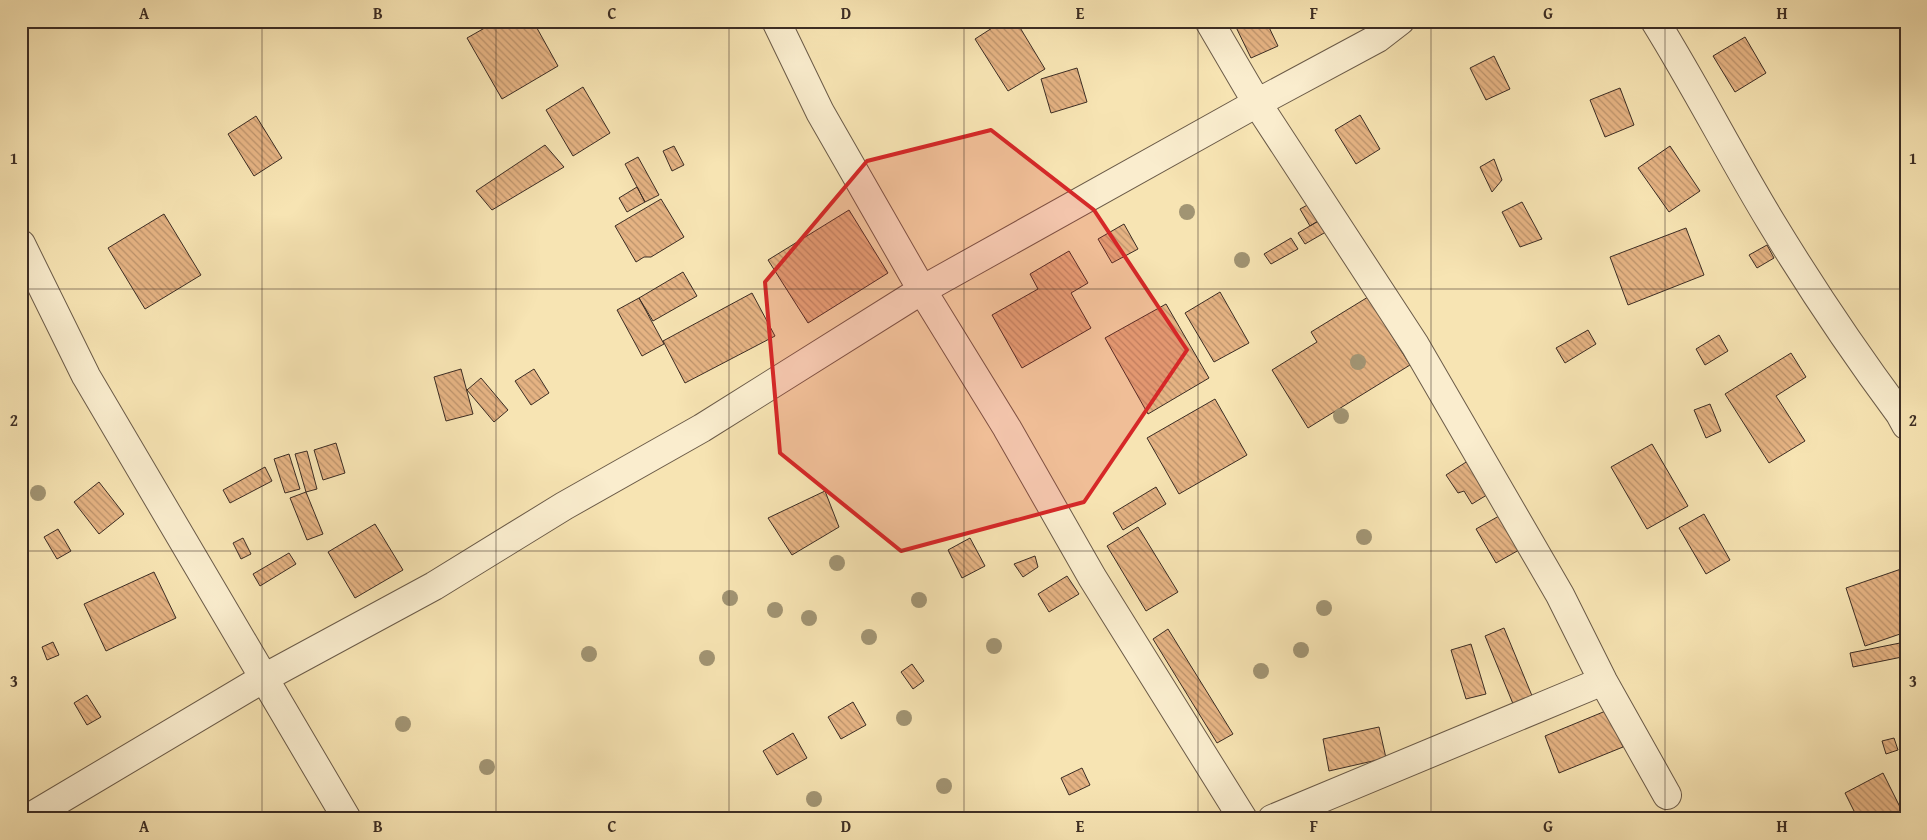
<svg xmlns="http://www.w3.org/2000/svg" width="1927" height="840" font-family="'Gentium Book Plus',serif">
<style>
.building{fill:url(#building-back-hatch);stroke:#3c2d24}
.lines{fill:none;stroke-linecap:round;stroke-linejoin:round}
.street-casing{stroke:#6b5b48;stroke-width:30}
.street{stroke:#faedce;stroke-width:28}
.tree{fill:#a19473}
.marked{fill:#d62828;fill-opacity:0.2;stroke:#d62828;stroke-width:4;stroke-linejoin:round}
.grid{fill:none;stroke:#3c2d24;stroke-width:1;stroke-opacity:0.55}
.neatline{fill:none;stroke:#3c2d24;stroke-width:2}
.grid-label{font-size:16px;text-anchor:middle;font-weight:bold;fill:#3c2d24}
</style>
<defs>
<pattern id="building-back-hatch" width="6" height="6" patternUnits="userSpaceOnUse" patternTransform="scale(1.25)"><rect width="6" height="6" fill="#e5b383"/><path d="M-1 5l2 2M0 0l6 6M5-1l2 2" fill="none" stroke="#bb926b"/></pattern>
</defs>
<rect width="100%" height="100%" fill="#f7e4b3"/>
<filter id="stains"><feTurbulence type="fractalNoise" baseFrequency=".004" numOctaves="4"/><feColorMatrix values="0 0 0 0 .2 0 0 0 0 .09 0 0 0 0 .02 0 0 0 .5 -.17"/></filter>
<radialGradient id="worn" r=".72"><stop offset=".6" stop-color="#630" stop-opacity="0"/><stop offset="1" stop-color="#630" stop-opacity=".3"/></radialGradient>
<path class="building" d="M497,21H533L558,66L502,99L467,38Z
M1003,21H1016L1045,69L1008,91L975,39Z
M1233,21H1266L1278,46L1251,58Z
M1745,37L1766,73L1735,92L1713,56Z
M1494,56L1510,89L1486,100L1470,68Z
M1077,68L1087,102L1051,113L1041,79Z
M583,87L610,133L573,156L546,110Z
M1620,88L1634,125L1605,137L1590,100Z
M1360,115L1380,149L1356,164L1335,130Z
M256,116L282,158L254,176L228,134Z
M545,145L564,167L492,210L476,191Z
M674,146L684,165L672,171L663,151Z
M1670,146L1700,191L1669,212L1638,168Z
M638,157L659,195L645,202L625,164Z
M1494,159L1502,180L1492,192L1480,167Z
M637,187L645,202L627,212L619,198Z
M661,199L684,237L651,257H644L636,262L615,226Z
M1315,201L1325,217L1310,226L1300,209Z
M1522,202L1542,239L1520,247L1502,212Z
M849,210L888,273L808,323L768,260Z
M164,214L201,275L145,309L108,248Z
M1325,217L1331,229L1305,244L1298,233Z
M1124,224L1138,249L1112,263L1098,239Z
M1686,228L1704,275L1628,305L1610,257Z
M1291,238L1298,249L1271,264L1264,254Z
M1767,245L1774,258L1757,268L1749,255Z
M1069,251L1088,283L1071,293L1091,328L1022,368L992,315L1038,289L1030,274Z
M683,272L697,296L653,321L639,298Z
M1220,292L1249,343L1214,362L1185,313Z
M752,293L775,336L685,383L663,341Z
M1368,297L1410,365L1308,428L1272,370L1317,342L1311,332Z
M639,298L664,344L642,356L617,310Z
M1166,304L1209,378L1148,414L1105,338Z
M1588,330L1596,344L1565,363L1556,348Z
M1719,335L1728,351L1705,365L1696,349Z
M1791,353L1806,377L1776,396L1805,441L1769,463L1725,394Z
M461,369L473,414L446,421L434,377Z
M534,369L549,393L531,405L515,381Z
M481,378L508,410L494,422L467,390Z
M1215,399L1247,455L1179,494L1147,438Z
M1710,404L1721,431L1706,438L1694,410Z
M336,443L345,473L323,480L314,450Z
M1652,444L1688,506L1647,529L1611,467Z
M307,451L317,489L306,492L295,454Z
M289,454L300,489L285,493L274,459Z
M1474,457L1495,490L1472,504L1464,491L1458,493L1446,475Z
M265,467L272,481L230,503L223,490Z
M99,482L124,514L99,534L74,502Z
M1156,487L1166,504L1123,530L1113,513Z
M825,491L839,527L792,555L768,518Z
M306,492L323,534L307,540L290,498Z
M1704,514L1730,560L1706,574L1679,528Z
M1499,516L1519,550L1496,563L1476,529Z
M375,524L403,570L355,598L328,552Z
M1138,527L1178,592L1146,611L1107,546Z
M58,529L71,551L57,559L44,537Z
M243,538L251,554L241,559L233,543Z
M970,538L985,566L962,578L948,550Z
M289,553L296,564L260,586L253,574Z
M1035,556L1038,567L1023,577L1014,564Z
M1904,568L1906,632L1865,646L1846,588Z
M154,572L176,618L106,651L84,604Z
M1067,576L1079,594L1049,612L1038,594Z
M1504,628L1535,703L1516,711L1485,636Z
M1168,629L1233,734L1217,743L1153,639Z
M53,642L59,655L47,660L42,647Z
M1900,643L1902,657L1853,667L1850,653Z
M1471,644L1486,694L1466,699L1451,650Z
M912,664L924,681L913,689L901,672Z
M87,695L101,717L87,725L74,703Z
M853,702L866,725L841,739L828,717Z
M1608,710L1623,747L1559,773L1545,736Z
M1379,727L1386,758L1329,771L1323,739Z
M793,733L807,758L777,775L763,751Z
M1894,738L1898,750L1886,754L1882,741Z
M1082,768L1090,785L1069,795L1061,778Z
M1883,773L1906,819H1858L1845,793Z"/>
<g class="lines">
<g class="street-casing">
<path id="street" d="M776,21L820,112L922,290L1007,428L1092,577L1243,819
M1209,21L1257,103L1415,345L1560,595L1603,681L1667,795
M1655,21C1696,87 1731,156 1771,222C1811,288 1854,352 1900,414L1906,425
M21,244L86,376L347,819
M27,819L264,678L434,586L564,506L702,428L922,290L1257,103L1378,38L1400,21
M1272,819L1603,681"/>
</g>
<use href="#street" class="street"/>
</g>
<g class="tree">
<circle cx="1187" cy="212" r="8"/>
<circle cx="1242" cy="260" r="8"/>
<circle cx="1358" cy="362" r="8"/>
<circle cx="1341" cy="416" r="8"/>
<circle cx="38" cy="493" r="8"/>
<circle cx="1364" cy="537" r="8"/>
<circle cx="837" cy="563" r="8"/>
<circle cx="730" cy="598" r="8"/>
<circle cx="919" cy="600" r="8"/>
<circle cx="1324" cy="608" r="8"/>
<circle cx="775" cy="610" r="8"/>
<circle cx="809" cy="618" r="8"/>
<circle cx="869" cy="637" r="8"/>
<circle cx="994" cy="646" r="8"/>
<circle cx="1301" cy="650" r="8"/>
<circle cx="589" cy="654" r="8"/>
<circle cx="707" cy="658" r="8"/>
<circle cx="1261" cy="671" r="8"/>
<circle cx="904" cy="718" r="8"/>
<circle cx="403" cy="724" r="8"/>
<circle cx="487" cy="767" r="8"/>
<circle cx="944" cy="786" r="8"/>
<circle cx="814" cy="799" r="8"/>
</g>
<path class="marked" d="M991,130L1094,210L1187,350L1084,502L901,551L780,453L765,282L867,161Z"/>
<path class="grid" d="M262,21V819M496,21V819M729,21V819M964,21V819M1198,21V819M1431,21V819M1665,21V819M21,289H1906M21,551H1906"/>
<rect width="1927" height="840" fill="none" stroke="#f7e4b3" stroke-width="55"/>
<rect x="28" y="28" width="1872" height="784" class="neatline"/>
<g class="grid-label">
<text x="144" y="19">A</text>
<text x="378" y="19">B</text>
<text x="612" y="19">C</text>
<text x="846" y="19">D</text>
<text x="1080" y="19">E</text>
<text x="1314" y="19">F</text>
<text x="1548" y="19">G</text>
<text x="1782" y="19">H</text>
<text x="14" y="164">1</text>
<text x="1913" y="164">1</text>
<text x="14" y="426">2</text>
<text x="1913" y="426">2</text>
<text x="14" y="687">3</text>
<text x="1913" y="687">3</text>
<text x="144" y="832">A</text>
<text x="378" y="832">B</text>
<text x="612" y="832">C</text>
<text x="846" y="832">D</text>
<text x="1080" y="832">E</text>
<text x="1314" y="832">F</text>
<text x="1548" y="832">G</text>
<text x="1782" y="832">H</text>
</g>
<rect width="100%" height="100%" filter="url(#stains)"/>
<rect width="100%" height="100%" fill="url(#worn)"/>
</svg>
